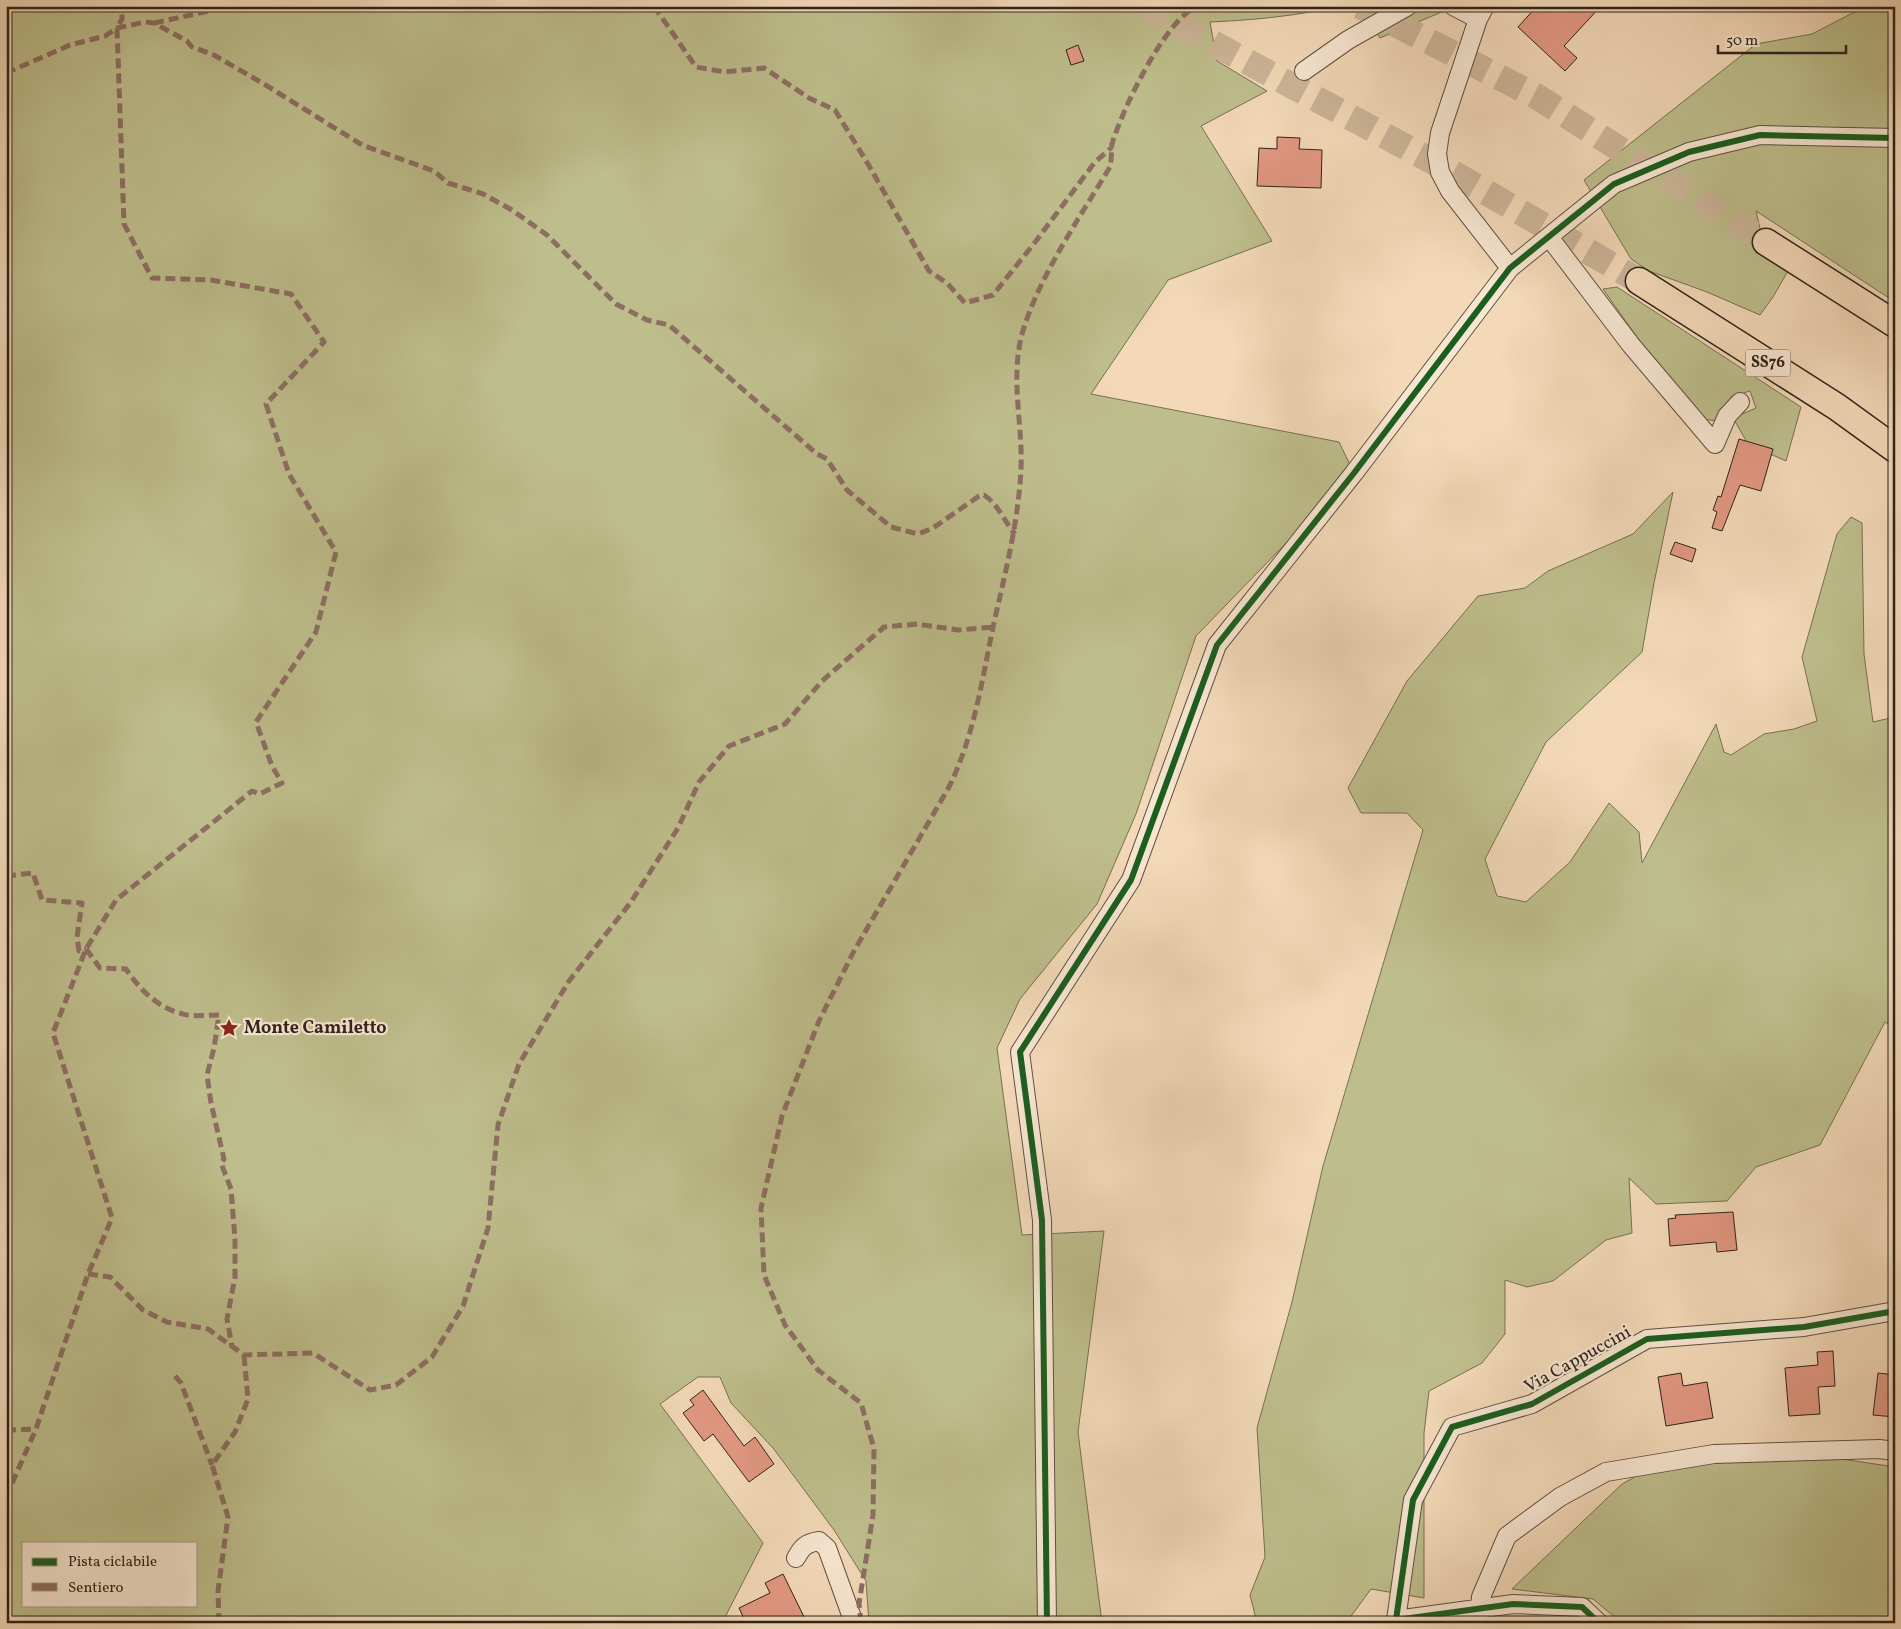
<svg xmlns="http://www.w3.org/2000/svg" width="1901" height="1629" font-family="Vollkorn,serif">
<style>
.green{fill:#bebe8c;stroke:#767054;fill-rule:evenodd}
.building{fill:#e29882;stroke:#2f231b}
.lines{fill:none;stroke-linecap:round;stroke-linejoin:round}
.highway-tunnel{stroke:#ccb599;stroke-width:26;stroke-dasharray:26 13;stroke-linecap:butt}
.minor-casing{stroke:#605042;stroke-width:20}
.highway-casing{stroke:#2f231b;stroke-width:29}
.minor{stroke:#f7e6d1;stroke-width:18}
.highway{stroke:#f3d9b8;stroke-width:26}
.quiet{stroke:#8d6e63;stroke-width:5;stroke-dasharray:10 5;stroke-linecap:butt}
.cycleway-casing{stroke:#f7e6d1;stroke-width:9}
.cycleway{stroke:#1b5e20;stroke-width:6}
.labels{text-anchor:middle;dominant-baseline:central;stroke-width:4.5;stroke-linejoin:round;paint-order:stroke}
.shield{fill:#f7e6d1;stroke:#6b5e52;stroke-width:1}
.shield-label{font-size:16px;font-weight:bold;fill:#2f231b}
.poi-label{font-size:18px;font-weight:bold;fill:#2f231b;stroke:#f7e6d1;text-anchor:start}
.street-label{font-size:18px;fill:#2f231b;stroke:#f7e6d1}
</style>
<rect width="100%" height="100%" fill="#f3d9b8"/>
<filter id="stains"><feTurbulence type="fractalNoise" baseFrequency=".004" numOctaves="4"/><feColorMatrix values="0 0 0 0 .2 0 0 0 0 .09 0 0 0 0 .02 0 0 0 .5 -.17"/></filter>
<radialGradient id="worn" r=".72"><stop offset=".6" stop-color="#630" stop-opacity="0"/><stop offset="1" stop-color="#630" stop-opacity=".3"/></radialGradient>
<path class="green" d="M6,6H1340C1297,16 1254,20 1210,22L1217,61L1267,91L1201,126L1272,241L1168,280L1091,394L1339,442L1354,473L1196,636L1136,814L1097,904L1020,999L997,1048L1022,1235L1104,1231L1078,1432L1102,1623H869L866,1581L834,1530L773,1448L731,1403L720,1377H698L660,1404L763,1543L722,1623H6ZM24,1543H196V1605H24Z
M1360,6H1456L1380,38Z
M1866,6H1895V302L1756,211L1767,258L1788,271L1773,297L1760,315L1707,292L1649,271L1631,259L1584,180L1756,44L1812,34Z
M1617,287L1801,407L1786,461L1748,444L1733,418L1756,408L1750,391L1731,397L1720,421L1699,419L1676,401L1639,340L1603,289Z
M1673,492L1654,583L1642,652L1546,742L1485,859L1497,896L1526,902L1570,862L1609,803L1639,832L1642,863L1716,724L1724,752L1731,755L1764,734L1794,729L1817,721L1802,657L1837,534L1851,517L1862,523L1864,654L1873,722L1895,717V1028L1885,1022L1820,1145L1756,1167L1727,1201L1656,1204L1629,1178L1632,1233L1606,1240L1553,1281L1527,1287L1505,1280V1334L1482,1363L1429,1391L1424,1433V1598L1371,1589L1346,1623H1257L1250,1595L1265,1557L1257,1428L1292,1302L1323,1166L1423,830L1407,813H1361L1348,788L1407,681L1478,596L1525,588L1548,571L1633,534Z
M1775,1449L1895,1467V1623H1622L1593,1599L1512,1589L1622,1484L1644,1472Z"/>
<path class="building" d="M1537,6H1601L1564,46L1577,58L1565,71L1518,27Z
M1078,45L1084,61L1071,65L1066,50Z
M1277,137L1300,138L1299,149L1322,150L1321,188L1257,186L1259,148L1277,149Z
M1739,439L1773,449L1761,491L1740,485L1722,531L1712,528L1717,512L1713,510L1718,496L1721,497Z
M1675,542L1696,549L1692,562L1670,554Z
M1733,1212L1737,1250L1717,1252L1716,1242L1670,1246L1668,1219L1676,1218L1675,1215Z
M1833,1351L1835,1386L1818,1387L1820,1414L1789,1416L1785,1368L1818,1365L1817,1352Z
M1681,1373L1683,1386L1707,1382L1713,1418L1666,1426L1658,1377Z
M1878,1373L1895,1375V1417L1873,1415Z
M703,1390L744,1446L755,1437L774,1464L749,1482L713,1434L704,1441L683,1413L694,1405L690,1400Z
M783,1574L807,1623H746L739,1608L770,1593L765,1583Z"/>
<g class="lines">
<path class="highway-tunnel" d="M1144,6L1441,166L1639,281
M1360,6L1536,96L1766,242"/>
<g class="minor-casing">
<path id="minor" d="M1453,6L1478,19
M1485,6L1478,19L1440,133L1437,154L1440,172L1450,191L1510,268
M1304,71L1348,40L1408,6
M1549,237L1631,345L1715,444L1727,416L1740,402
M796,1558C802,1547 806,1543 819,1541L827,1548L854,1623
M1047,1623L1042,1220L1020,1052L1131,880L1217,645L1354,473L1510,268L1614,184L1689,152L1760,135L1895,138
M1479,1623L1481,1597L1507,1536L1560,1497L1606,1472L1714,1454L1879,1449L1895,1451
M1599,1623L1582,1607L1513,1604L1396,1620L1413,1500L1452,1427L1532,1404L1647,1339L1804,1327L1895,1311"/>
</g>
<g class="highway-casing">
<path id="highway" d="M1766,242L1895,324
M1639,281L1837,407L1895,449"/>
</g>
<use href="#minor" class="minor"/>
<use href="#highway" class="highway"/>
<path class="quiet" d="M654,6L696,67L725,72L764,68L809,98L835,110L868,164L929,271L947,283L965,303L993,295L1036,241L1095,162L1112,147
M154,23L232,6
M6,73L70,45L105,36L117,28L145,22L154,23L187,41L192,47L214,55L264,84L362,145L434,171L448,183L483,194L512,210L547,235L616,304L647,320L669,325L817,454L827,459L847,490L891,527L918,534L933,528L979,496L984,495C998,504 1004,521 1015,534
M6,876L33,873L42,900L82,903L77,937L79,951L86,949
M86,949L100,968L126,969C140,990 158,1008 183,1014C192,1017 208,1015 219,1015L214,1048L207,1075L211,1103L224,1159L221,1163L231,1189L235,1239V1277L227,1319L232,1347
M88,1274L110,1277L143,1310L167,1322L208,1329L244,1355L313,1353L370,1390L396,1385L432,1357L463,1306L488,1228L498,1125L519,1064L569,981L631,902L678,828L699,782L729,746L785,724L822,681L884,627L917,624L958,630L993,627
M175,1376L181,1383L212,1465
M6,1430L36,1429
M6,1497L36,1429L88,1274L112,1218L53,1033L86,949L116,900L252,791L260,794L282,783L272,766L256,722L316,632L336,552L289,474L266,404L324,342L291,294L211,280L152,278L124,224L117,28L122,19V6
M219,1623L218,1591L228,1517L212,1465L235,1432L248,1399L244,1355
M861,1623L859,1604L873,1515L874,1449L861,1403L818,1370L785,1325L764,1275L761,1208L782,1116L819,1021L854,951L949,787C974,736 982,681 993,627C1005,574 1018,524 1021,470C1023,425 1010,379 1022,334C1038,278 1080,217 1110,167C1112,159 1111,151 1112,144C1122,110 1165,20 1197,6"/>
<g class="cycleway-casing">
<path id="cycleway" d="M1047,1623L1042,1220L1020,1052L1131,880L1217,645L1354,473L1510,268L1614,184L1689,152L1760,135L1895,138
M1599,1623L1582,1607L1513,1604L1396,1620L1413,1500L1452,1427L1532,1404L1647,1339L1804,1327L1895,1311"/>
</g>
<use href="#cycleway" class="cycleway"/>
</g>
<defs>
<g id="sight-bare" transform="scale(1.5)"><path d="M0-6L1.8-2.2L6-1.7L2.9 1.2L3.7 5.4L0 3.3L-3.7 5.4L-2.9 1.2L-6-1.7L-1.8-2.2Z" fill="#8f2418" stroke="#f7e6d1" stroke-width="2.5" paint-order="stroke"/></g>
</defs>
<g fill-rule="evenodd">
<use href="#sight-bare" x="229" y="1028"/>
</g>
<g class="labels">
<rect class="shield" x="1745.5" y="349.5" width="45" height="27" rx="4"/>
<g class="shield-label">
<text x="1768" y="363">SS76</text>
</g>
<g class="poi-label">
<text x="244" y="1028">Monte Camiletto</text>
</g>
<g class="street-label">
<text transform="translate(1578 1360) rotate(-29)">Via Cappuccini</text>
</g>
</g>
<rect width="1901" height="1629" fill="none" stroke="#f3d9b8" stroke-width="25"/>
<rect x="8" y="8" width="1886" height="1614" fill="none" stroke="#2f231b" stroke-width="2.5"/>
<rect x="12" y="12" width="1876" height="1604" fill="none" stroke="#2f231b"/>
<rect x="22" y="1542" width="175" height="65" fill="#f7e6d1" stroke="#a79888"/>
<rect x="32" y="1558" width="25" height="8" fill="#1b5e20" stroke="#a79888"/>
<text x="68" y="1566" font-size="15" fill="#2f231b">Pista ciclabile</text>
<rect x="32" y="1583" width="25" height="8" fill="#8d6e63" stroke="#a79888"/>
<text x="68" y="1592" font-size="15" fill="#2f231b">Sentiero</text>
<path d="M1718 45v8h128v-8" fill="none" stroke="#2f231b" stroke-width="2.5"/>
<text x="1726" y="45" font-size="15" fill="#2f231b" stroke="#f7e6d1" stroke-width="4" paint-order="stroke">50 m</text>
<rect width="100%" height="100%" filter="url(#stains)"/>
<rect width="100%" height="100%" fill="url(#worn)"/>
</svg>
